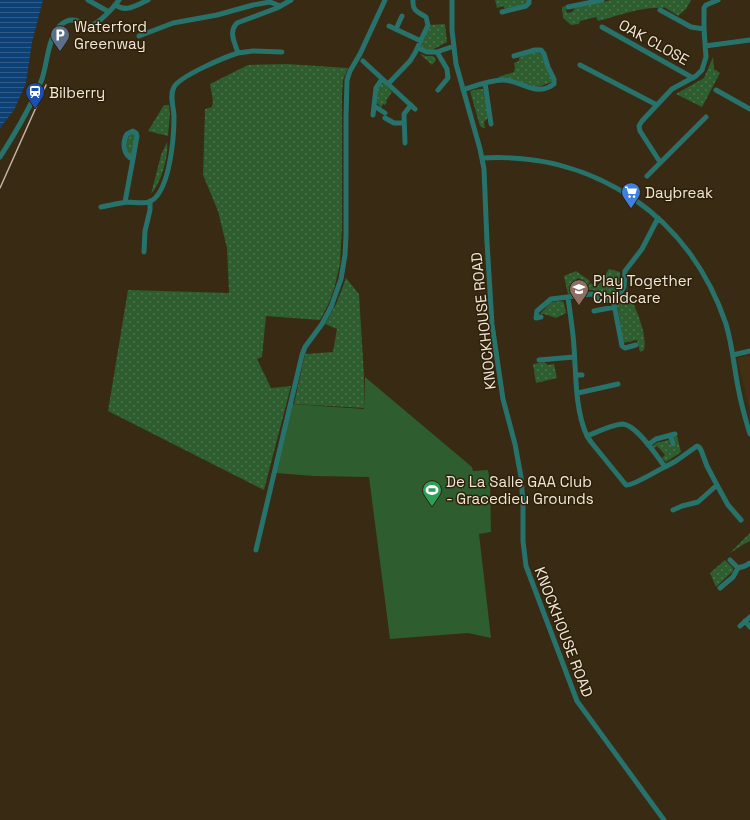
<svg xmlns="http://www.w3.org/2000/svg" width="750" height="820" font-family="'Space Grotesk',sans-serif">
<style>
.built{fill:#423012}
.grass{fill:url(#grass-dots)}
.green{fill:#2e5d2f}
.water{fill:url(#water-rules)}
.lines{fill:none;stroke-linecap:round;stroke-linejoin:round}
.minor{stroke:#27736c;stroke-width:5}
.rail{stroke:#c0b6a6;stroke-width:1.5}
.labels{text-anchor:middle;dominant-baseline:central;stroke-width:3;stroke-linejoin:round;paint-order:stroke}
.poi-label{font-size:15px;fill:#f0e7d9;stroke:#2e2009;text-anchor:start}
.street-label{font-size:15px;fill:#f0e7d9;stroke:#2e2009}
</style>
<defs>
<pattern id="grass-dots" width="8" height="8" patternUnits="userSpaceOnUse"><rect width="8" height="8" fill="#2e5d2f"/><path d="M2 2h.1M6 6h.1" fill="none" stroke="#4d744d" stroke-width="1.8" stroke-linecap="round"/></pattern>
<pattern id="water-rules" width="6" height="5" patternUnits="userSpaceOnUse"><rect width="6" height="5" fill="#0d4075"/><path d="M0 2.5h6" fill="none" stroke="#315c88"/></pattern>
</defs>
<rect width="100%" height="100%" fill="#382a13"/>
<path class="built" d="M750,355V412L737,358Z"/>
<path class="grass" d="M495,0H527L525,4L505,9L503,6L497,8Z
M611,0H691L686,9L678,16L664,7L663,8C642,6 618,16 598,21L596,17L580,21L579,24L571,25L563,18L562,7L565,6L567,13L572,12L575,8Z
M445,24L447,42L434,49L433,50H428L421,47L430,25Z
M537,51L542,55L552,78V82L535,88L499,78L498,77L514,72L515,67L514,63L519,61V58L522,56Z
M420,54L426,56H433L436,60L432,65Z
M713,57L714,69L720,73L702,107L676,94L704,78Z
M287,64L348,68L343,80L342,95V228L340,264L334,289L328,305L320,320L266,316L262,357L257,359L271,388L291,386L264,490L108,411L128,290L229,293L227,248L218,211L203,175L205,109L212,107L213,101L210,84L248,65Z
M384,83L392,92L386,101L387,102L385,105L383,104L381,108L377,103L378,88L381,84Z
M478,89H483L487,106L488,118L484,122L485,128H483L480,126L470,91Z
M164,105H169L170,114L168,136L148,131Z
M134,133L136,135L132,154L130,156C125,150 124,135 134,133Z
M167,142C169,155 161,184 151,194L161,155Z
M609,269L620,272V284L617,291L604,297L594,290H586L590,283L597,287Z
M576,271L590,281L588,285L578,278L572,287L578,292L568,294L564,276Z
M346,278L359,294L364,376V408L294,404L305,354L333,352L337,329L325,324L337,302Z
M627,289C634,305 648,333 644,350L640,352L637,340L623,343L617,303L625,294Z
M562,301L564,303L566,313L556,318L544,314H540L551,302Z
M544,362L548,365L554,364L557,378L536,383L533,364Z
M677,436L681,452L666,462L662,458L665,455L657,446L654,448L653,446L656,443L669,440L670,445L674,444L673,437Z
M750,533V541L744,544L730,553Z
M725,560L733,568V571L716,587L710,573Z"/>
<path class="green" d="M365,377L472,467L473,471L488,470L490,482L491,532L479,534L491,638L468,633L390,639L369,477L314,476L275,473L292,404L364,409Z"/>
<path class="water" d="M0,0H43L32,42L26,83L14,110L0,128Z"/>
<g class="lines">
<path class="minor" d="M88,0L109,12
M452,0V30L456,64L480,149L484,169L487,242L492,324L503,399L515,444L521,477L523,503V541L526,566L577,701L664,820
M116,5C126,13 137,5 148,0
M568,7L602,0
M660,10L691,27L704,29
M502,12L526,6L529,3V0
M389,26L421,41
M602,27L693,78
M396,29L402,16
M139,36L173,23L217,15L253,5L270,2L280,6
M705,46L750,40
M418,48L427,52H437L447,69L448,78L438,90
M437,52L454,46
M238,53L253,51L282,52
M363,61L415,109
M580,65L657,105
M485,83L491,124
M388,84L410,61L415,53L428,25L426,17C418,12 412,11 413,0
M463,90C475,86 489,80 503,80C521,80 535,98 554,84V79L548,67L544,54L541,50H535L514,56
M716,90L750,109
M374,106L385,113
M373,115L376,88L382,79
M385,118L394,123H404
M405,143L404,114L411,105
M0,157C16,132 31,107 42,79C47,64 48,41 57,29C62,22 70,18 78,21C82,23 86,27 89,26C98,25 114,7 119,0
M483,158C596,152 690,217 726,324C732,344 734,366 738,387C741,403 745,418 750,434
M660,162L640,131L639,126L642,121L672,89L696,76L702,70L706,57L704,29V8L706,5L718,0
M647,176L706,117
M125,202L133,159C123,156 122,142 127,134L133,131L136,133L137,136L133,159
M101,207C110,205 119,203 128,202C134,202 143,204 149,202C170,194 174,136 174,117C174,107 169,96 174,87C180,76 225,57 238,53C235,43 228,32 237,23L277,8L291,0
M144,252L145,231L150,210V201
M577,284L582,288L585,294
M568,297C570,314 573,330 574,347C576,374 575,410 587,436C597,432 611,425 622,424C636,424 657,456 665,467C656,471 633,486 626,485L591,442L587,436
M613,299L622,346L625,348L636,345
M594,311L615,307
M541,317L536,318L537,311L551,299L592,294L603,301L616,298L621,292L624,287L625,271L642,249L658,218
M733,355L750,351
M539,360L574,357
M576,375H582
M578,393L618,384
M670,435L673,444
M648,445L656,439L675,434
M665,467L676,461L697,446L699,447L701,450L707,466L717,485L698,502L682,506L673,510
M717,485L728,505L741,520
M256,550L302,355L305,347L322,324L331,307L341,279L345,255L346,235V117L347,80L350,71L360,54L385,0
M730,560L738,568
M720,588L733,577L738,568L745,566L750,563
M745,621L750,627
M740,626L750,617"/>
<path class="rail" d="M0,188L46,85"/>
</g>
<defs>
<g id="parking-pin" transform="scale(1)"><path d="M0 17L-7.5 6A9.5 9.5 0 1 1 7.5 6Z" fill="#5c6f8a" stroke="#2e2009"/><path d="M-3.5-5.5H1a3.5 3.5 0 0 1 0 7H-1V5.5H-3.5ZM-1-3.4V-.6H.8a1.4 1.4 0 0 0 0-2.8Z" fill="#fff"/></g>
<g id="station-pin" transform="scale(1)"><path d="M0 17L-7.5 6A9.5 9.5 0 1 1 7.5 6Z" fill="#1a4fb4" stroke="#2e2009"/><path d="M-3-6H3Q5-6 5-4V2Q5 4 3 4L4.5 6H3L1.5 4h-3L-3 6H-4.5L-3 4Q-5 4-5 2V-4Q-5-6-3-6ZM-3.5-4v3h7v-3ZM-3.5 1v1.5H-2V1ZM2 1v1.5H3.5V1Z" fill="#fff"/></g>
<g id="supermarket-pin" transform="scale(1)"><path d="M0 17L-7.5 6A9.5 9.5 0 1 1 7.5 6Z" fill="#3f7fe0" stroke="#2e2009"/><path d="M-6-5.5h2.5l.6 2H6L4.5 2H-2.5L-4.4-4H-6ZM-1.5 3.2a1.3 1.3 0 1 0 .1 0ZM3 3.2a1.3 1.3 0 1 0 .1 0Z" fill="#fff"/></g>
<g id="school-pin" transform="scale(1)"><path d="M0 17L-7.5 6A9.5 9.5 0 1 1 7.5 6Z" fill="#8d6e63" stroke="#2e2009"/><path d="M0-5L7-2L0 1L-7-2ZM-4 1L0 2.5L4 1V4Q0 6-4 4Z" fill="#fff"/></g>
<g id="stadium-pin" transform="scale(1)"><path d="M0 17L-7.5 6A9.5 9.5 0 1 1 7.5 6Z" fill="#2e9e5b" stroke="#2e2009"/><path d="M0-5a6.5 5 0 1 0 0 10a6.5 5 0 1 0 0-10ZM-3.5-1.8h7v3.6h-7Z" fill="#fff"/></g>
</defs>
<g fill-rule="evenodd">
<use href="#parking-pin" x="60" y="35"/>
<use href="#station-pin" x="35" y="92"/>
<use href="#supermarket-pin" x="631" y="192"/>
<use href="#school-pin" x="579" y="289"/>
<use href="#stadium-pin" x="432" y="490"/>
</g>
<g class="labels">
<g class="poi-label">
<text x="74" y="26">Waterford<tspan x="74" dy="17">Greenway</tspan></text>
<text x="49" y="92">Bilberry</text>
<text x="645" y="192">Daybreak</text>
<text x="593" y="280">Play Together<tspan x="593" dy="17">Childcare</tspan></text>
<text x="446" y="481">De La Salle GAA Club<tspan x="446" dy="17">- Gracedieu Grounds</tspan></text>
</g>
<g class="street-label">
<text transform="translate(654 42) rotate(29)">OAK CLOSE</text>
<text transform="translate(483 321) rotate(-96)">KNOCKHOUSE ROAD</text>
<text transform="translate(564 632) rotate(69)">KNOCKHOUSE ROAD</text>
</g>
</g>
</svg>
